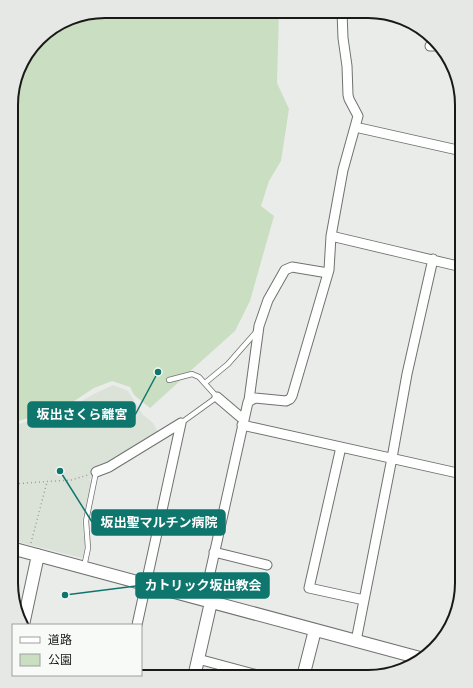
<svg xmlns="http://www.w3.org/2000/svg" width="473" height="688" font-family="'Work Sans','Noto Sans JP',sans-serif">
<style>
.built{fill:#dbe2d8}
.green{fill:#cadec2}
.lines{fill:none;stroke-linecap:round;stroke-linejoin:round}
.lane-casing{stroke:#6f726f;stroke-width:6}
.street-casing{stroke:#6f726f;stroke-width:11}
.secondary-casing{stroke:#6f726f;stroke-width:14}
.path{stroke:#9b9d9a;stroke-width:1.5;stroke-dasharray:1 3;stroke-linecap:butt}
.lane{stroke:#fff;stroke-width:4.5}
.street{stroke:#fff;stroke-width:9}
.secondary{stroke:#fff;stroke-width:12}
.rim{fill:none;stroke:#191a18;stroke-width:2}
.leader{fill:none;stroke:#0f766e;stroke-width:1.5}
.callout-dot{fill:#0f766e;stroke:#f7faf6;stroke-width:1.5}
.callout{fill:#0f766e;stroke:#0f766e;stroke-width:1.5}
.callout-label{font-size:13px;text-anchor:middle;font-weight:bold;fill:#fff}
</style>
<rect width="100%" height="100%" fill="#eaece9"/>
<path class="built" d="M113,385L128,391L143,415L153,423L159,434L116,466L100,475L89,479L91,482L82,522L85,546L82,558L11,540V424L16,425L69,408L96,393Z"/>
<path class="green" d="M279,13L277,83L289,109L281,161L269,181L261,206L274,216L250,301L235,331L188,373L191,377L181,380L150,408L134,395L130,387L112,381L94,388L68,405L16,422L11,419L12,93L24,58L43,34L75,16Z"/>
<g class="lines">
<g class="lane-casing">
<path id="lane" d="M169,380L192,374L199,377L217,397L181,423
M205,383L228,364L257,331
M84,567L88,548L86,521L96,472"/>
</g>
<g class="street-casing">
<path id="street" d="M430,46H438
M355,127L462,151
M331,236C375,246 418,257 462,267
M217,397L244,420
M249,400L259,326L268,300L285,270L292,267L328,273
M242,425L462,474
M341,447L309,588L364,600
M96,472L109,467L181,423
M214,552L267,565
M204,600L248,402L255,398L286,401L290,399L292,396L329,270L331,236L343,170L358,116L349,99L348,95L347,66L343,38L342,12
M137,625L181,423
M356,641L392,458L407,374L433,259
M198,659L265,677
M127,676V675"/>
</g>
<g class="secondary-casing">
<path id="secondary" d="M11,548C147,584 283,622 420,658
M23,625L38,555
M194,677L211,602
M303,677L315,630"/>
</g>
<path class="path" d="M11,484L71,480L88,475
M31,543L47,482"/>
<use href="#lane" class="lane"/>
<use href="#street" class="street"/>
<use href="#secondary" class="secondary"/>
</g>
<path d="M0 0H473V688H0ZM105 18H368A87 87 0 0 1 455 105V583A87 87 0 0 1 368 670H105A87 87 0 0 1 18 583V105A87 87 0 0 1 105 18Z" fill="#e5e8e4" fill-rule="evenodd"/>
<path class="rim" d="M105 18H368A87 87 0 0 1 455 105V583A87 87 0 0 1 368 670H105A87 87 0 0 1 18 583V105A87 87 0 0 1 105 18Z"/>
<path class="leader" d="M158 372L135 415M60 471L92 522M65 595L136 586"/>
<g class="callout-dot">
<circle cx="158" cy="372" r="4"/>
<circle cx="60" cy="471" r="4"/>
<circle cx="65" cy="595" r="4"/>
</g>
<g class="callout">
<rect x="28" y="402" width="107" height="25" rx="4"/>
<rect x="92" y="510" width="133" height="25" rx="4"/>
<rect x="136" y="573" width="133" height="25" rx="4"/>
</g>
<g class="callout-label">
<text x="82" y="419">坂出さくら離宮</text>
<text x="159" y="527">坂出聖マルチン病院</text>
<text x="203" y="590">カトリック坂出教会</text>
</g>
<rect x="12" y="624" width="130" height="52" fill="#f7faf6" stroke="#9ea09d"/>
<rect x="20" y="637" width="20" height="6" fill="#ffffff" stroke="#9ea09d"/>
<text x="48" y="644" font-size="12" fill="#191a18">道路</text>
<rect x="20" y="654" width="20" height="12" fill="#cadec2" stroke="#9ea09d"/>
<text x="48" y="664" font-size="12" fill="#191a18">公園</text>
</svg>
